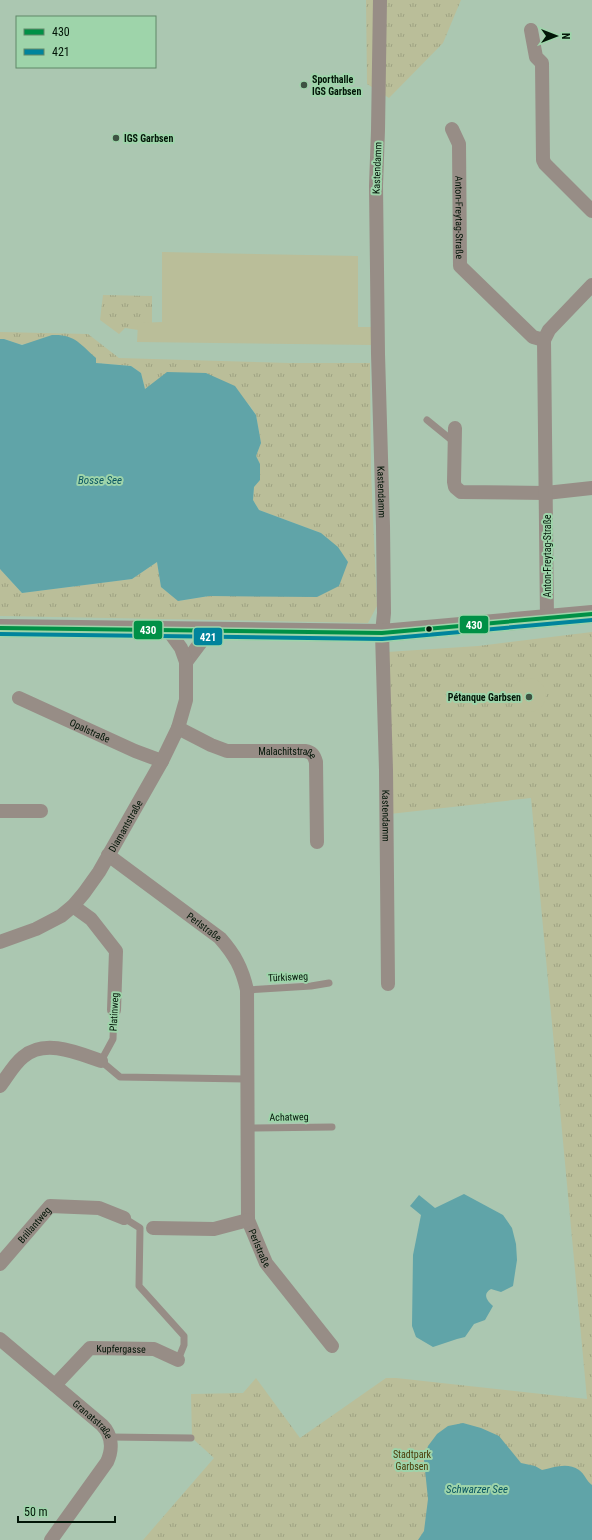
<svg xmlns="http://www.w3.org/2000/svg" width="592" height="1540" font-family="'Roboto Condensed',sans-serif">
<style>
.grass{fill:url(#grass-tufts)}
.pitch{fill:#babe99}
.water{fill:#60a4a8}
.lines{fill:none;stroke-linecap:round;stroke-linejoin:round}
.service{stroke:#978d86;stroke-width:7}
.minor{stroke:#978d86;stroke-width:14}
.tertiary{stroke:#978d86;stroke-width:18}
.bus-1-casing{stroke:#9ed4aa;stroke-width:7}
.bus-2-casing{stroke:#9ed4aa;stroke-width:7}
.bus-1{stroke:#009046;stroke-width:4}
.bus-2{stroke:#00849c;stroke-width:4}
.poi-dot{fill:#3d5342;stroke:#9ed4aa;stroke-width:1.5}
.bus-dot{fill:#021507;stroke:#9ed4aa;stroke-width:1.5}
.labels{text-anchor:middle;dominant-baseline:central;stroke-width:4;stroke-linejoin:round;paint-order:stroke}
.poi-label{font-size:10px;font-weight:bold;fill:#021507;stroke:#9ed4aa;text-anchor:start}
.street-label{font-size:10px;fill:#021507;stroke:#9ed4aa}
.park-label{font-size:10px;fill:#4a3b07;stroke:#9ed4aa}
.water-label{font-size:11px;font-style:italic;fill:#095561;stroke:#9ed4aa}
.line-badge{stroke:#9ed4aa;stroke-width:1.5}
.badge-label{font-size:11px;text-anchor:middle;font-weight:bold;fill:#fff}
</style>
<defs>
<pattern id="grass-tufts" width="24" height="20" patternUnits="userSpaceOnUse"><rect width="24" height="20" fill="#babe99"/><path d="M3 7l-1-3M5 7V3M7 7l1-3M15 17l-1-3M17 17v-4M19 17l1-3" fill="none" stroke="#9ea282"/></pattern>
</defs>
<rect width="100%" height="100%" fill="#abc7b1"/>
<path class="grass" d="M366,0H461L443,43L389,98L367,84Z
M103,295L152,296V323H138V330L125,328L119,334L100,320Z
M0,332L88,334L119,358L289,363H370L371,471L377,606L368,623L0,616V569L22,593L132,579L157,562L161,587L179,601L209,596L321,533L259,510L253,500L254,487L260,480V464L256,456L261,443L256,415L249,404L145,389L141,373L131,366L96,363L25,344C16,346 9,338 0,339Z
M592,632V1540H143L214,1458L192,1438L191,1394L243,1393L256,1378L300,1438L386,1378H396L587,1399L531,798L390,814L387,652L478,646Z"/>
<path class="pitch" d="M162,252L358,256V327H371V345L137,342L138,323L162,322Z
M512 695a17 17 0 1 1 34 0a17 17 0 1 1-34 0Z"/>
<path class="water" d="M52,335C75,334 80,344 96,358V363L131,366L141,373L145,389L167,372L206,373L235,386L256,415L261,443L256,456L260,464V480L254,487L253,500L259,510L321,533L338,547L348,562L339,586L317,597L209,596L178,601L161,587L157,562L132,579L22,593L0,569V339H4L22,345Z
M464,1194L503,1215L512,1228L516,1244L517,1260L513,1286L501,1292L491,1289C482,1294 487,1301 493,1306L485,1320L474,1324L465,1337L457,1339L433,1347L416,1337L412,1326L413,1255L421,1215L410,1206L419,1195L435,1208Z
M463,1423L481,1428L499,1436L521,1463L535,1466L542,1470C554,1467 568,1462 579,1470C585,1474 586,1481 592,1485V1540H418L424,1531L428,1499L424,1460L428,1446L437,1434L448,1426Z"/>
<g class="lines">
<path class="service" d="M427,420L454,442
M247,990L311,986L329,983
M114,1010L113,1039L101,1061L120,1077L246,1079
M247,1128L332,1127
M124,1218L140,1228L139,1286L184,1336V1345L178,1360
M110,1437L191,1438"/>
<g class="minor">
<path id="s1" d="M380,0L378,130L376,186L378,354L383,526L384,613L382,633L386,770L388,984"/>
<path d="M531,30L536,57L542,63L543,160L545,164L592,211"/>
<path id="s2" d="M452,129L459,144L460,266L533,337L544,340"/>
<path d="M455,428L454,482L455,487L461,492L546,493L592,488"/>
<path d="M547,618L544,340L549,330L592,285"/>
<path d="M186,662L210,630"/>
<path id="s3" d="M19,698L135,751L162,761"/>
<path id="s4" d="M178,728L211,745L227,751H305C312,752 314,755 316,762L317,842"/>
<path d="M0,811H41"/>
<path id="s5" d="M108,855L220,938C235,955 242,968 247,990L248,1220L266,1263L332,1346"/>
<path d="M73,906L91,919L116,951L114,1010"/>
<path id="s6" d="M0,942L36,929L61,916L73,906L84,893L99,872L162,761L178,728L186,700V662L181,648L168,630"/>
<path d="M0,1086C7,1077 14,1064 23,1057C45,1038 78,1053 101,1061"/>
<path d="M153,1228L214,1229L248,1220"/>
<path id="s7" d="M0,1264L50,1206L99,1208L124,1218"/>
<path id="s8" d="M0,1339L102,1425C112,1435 113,1449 107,1462L51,1540"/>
<path id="s9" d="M55,1385L90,1348L154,1349L178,1360"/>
</g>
<path class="tertiary" d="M0,628L382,633L592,614"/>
<g class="bus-1-casing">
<path id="bus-1" d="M0,628L382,633L592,614"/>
</g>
<g class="bus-2-casing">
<path id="bus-2" d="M0,634L382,639L592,620"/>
</g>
<use href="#bus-1" class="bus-1"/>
<use href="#bus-2" class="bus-2"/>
</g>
<g class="poi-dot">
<circle cx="304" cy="85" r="4"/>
<circle cx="116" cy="138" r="4"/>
<circle cx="529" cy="697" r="4"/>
</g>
<circle class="bus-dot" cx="429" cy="629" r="3.5"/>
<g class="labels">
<g class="poi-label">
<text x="312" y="79">Sporthalle<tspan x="312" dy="12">IGS Garbsen</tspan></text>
<text x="124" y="138">IGS Garbsen</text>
<text x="521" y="697" text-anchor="end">Pétanque Garbsen</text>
</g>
<g class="street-label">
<text transform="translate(377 168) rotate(-88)">Kastendamm</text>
<text stroke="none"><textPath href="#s2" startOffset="90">Anton-Freytag-Straße</textPath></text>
<text stroke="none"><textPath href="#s1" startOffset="492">Kastendamm</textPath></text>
<text transform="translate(547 556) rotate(-90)">Anton-Freytag-Straße</text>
<text stroke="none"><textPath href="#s3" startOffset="78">Opalstraße</textPath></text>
<text stroke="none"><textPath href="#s4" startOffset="115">Malachitstraße</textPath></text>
<text stroke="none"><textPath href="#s1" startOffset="816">Kastendamm</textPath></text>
<text stroke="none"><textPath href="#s6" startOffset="178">Diamantstraße</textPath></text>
<text stroke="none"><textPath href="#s5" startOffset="120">Perlstraße</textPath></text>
<text transform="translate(288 977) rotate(-3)">Türkisweg</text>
<text transform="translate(114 1012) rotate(-87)">Platinweg</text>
<text transform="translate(289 1117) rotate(-1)">Achatweg</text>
<text stroke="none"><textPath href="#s7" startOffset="52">Brillantweg</textPath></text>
<text stroke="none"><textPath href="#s5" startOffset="459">Perlstraße</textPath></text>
<text stroke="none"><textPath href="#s9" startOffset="82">Kupfergasse</textPath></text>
<text stroke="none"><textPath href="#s8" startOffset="123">Granatstraße</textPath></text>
</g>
<g class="park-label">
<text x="412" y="1454">Stadtpark<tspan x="412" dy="12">Garbsen</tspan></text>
</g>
<g class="water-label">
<text x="100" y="480">Bosse See</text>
<text x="477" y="1489">Schwarzer See</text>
</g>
</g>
<g class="line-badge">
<rect x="459" y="615" width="30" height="19" rx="4" fill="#009046"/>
<rect x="133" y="620" width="30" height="20" rx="4" fill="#009046"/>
<rect x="193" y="627" width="30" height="19" rx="4" fill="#00849c"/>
</g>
<g class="badge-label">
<text x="474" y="629">430</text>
<text x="148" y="634">430</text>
<text x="208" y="641">421</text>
</g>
<rect x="16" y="16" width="140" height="52" fill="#9ed4aa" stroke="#608869"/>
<rect x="24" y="29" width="20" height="6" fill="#009046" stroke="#608869"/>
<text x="52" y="36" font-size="12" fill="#021507">430</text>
<rect x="24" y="49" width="20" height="6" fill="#00849c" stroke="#608869"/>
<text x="52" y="56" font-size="12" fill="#021507">421</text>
<g transform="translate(556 36) rotate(90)" stroke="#9ed4aa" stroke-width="3" paint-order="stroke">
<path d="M0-3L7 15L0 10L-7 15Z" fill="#021507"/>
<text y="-6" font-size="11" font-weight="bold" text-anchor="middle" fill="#021507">N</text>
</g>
<path d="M18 1516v6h97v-6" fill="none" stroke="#021507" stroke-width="2"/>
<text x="24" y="1516" font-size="12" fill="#021507" stroke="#9ed4aa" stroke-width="3" paint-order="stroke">50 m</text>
</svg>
